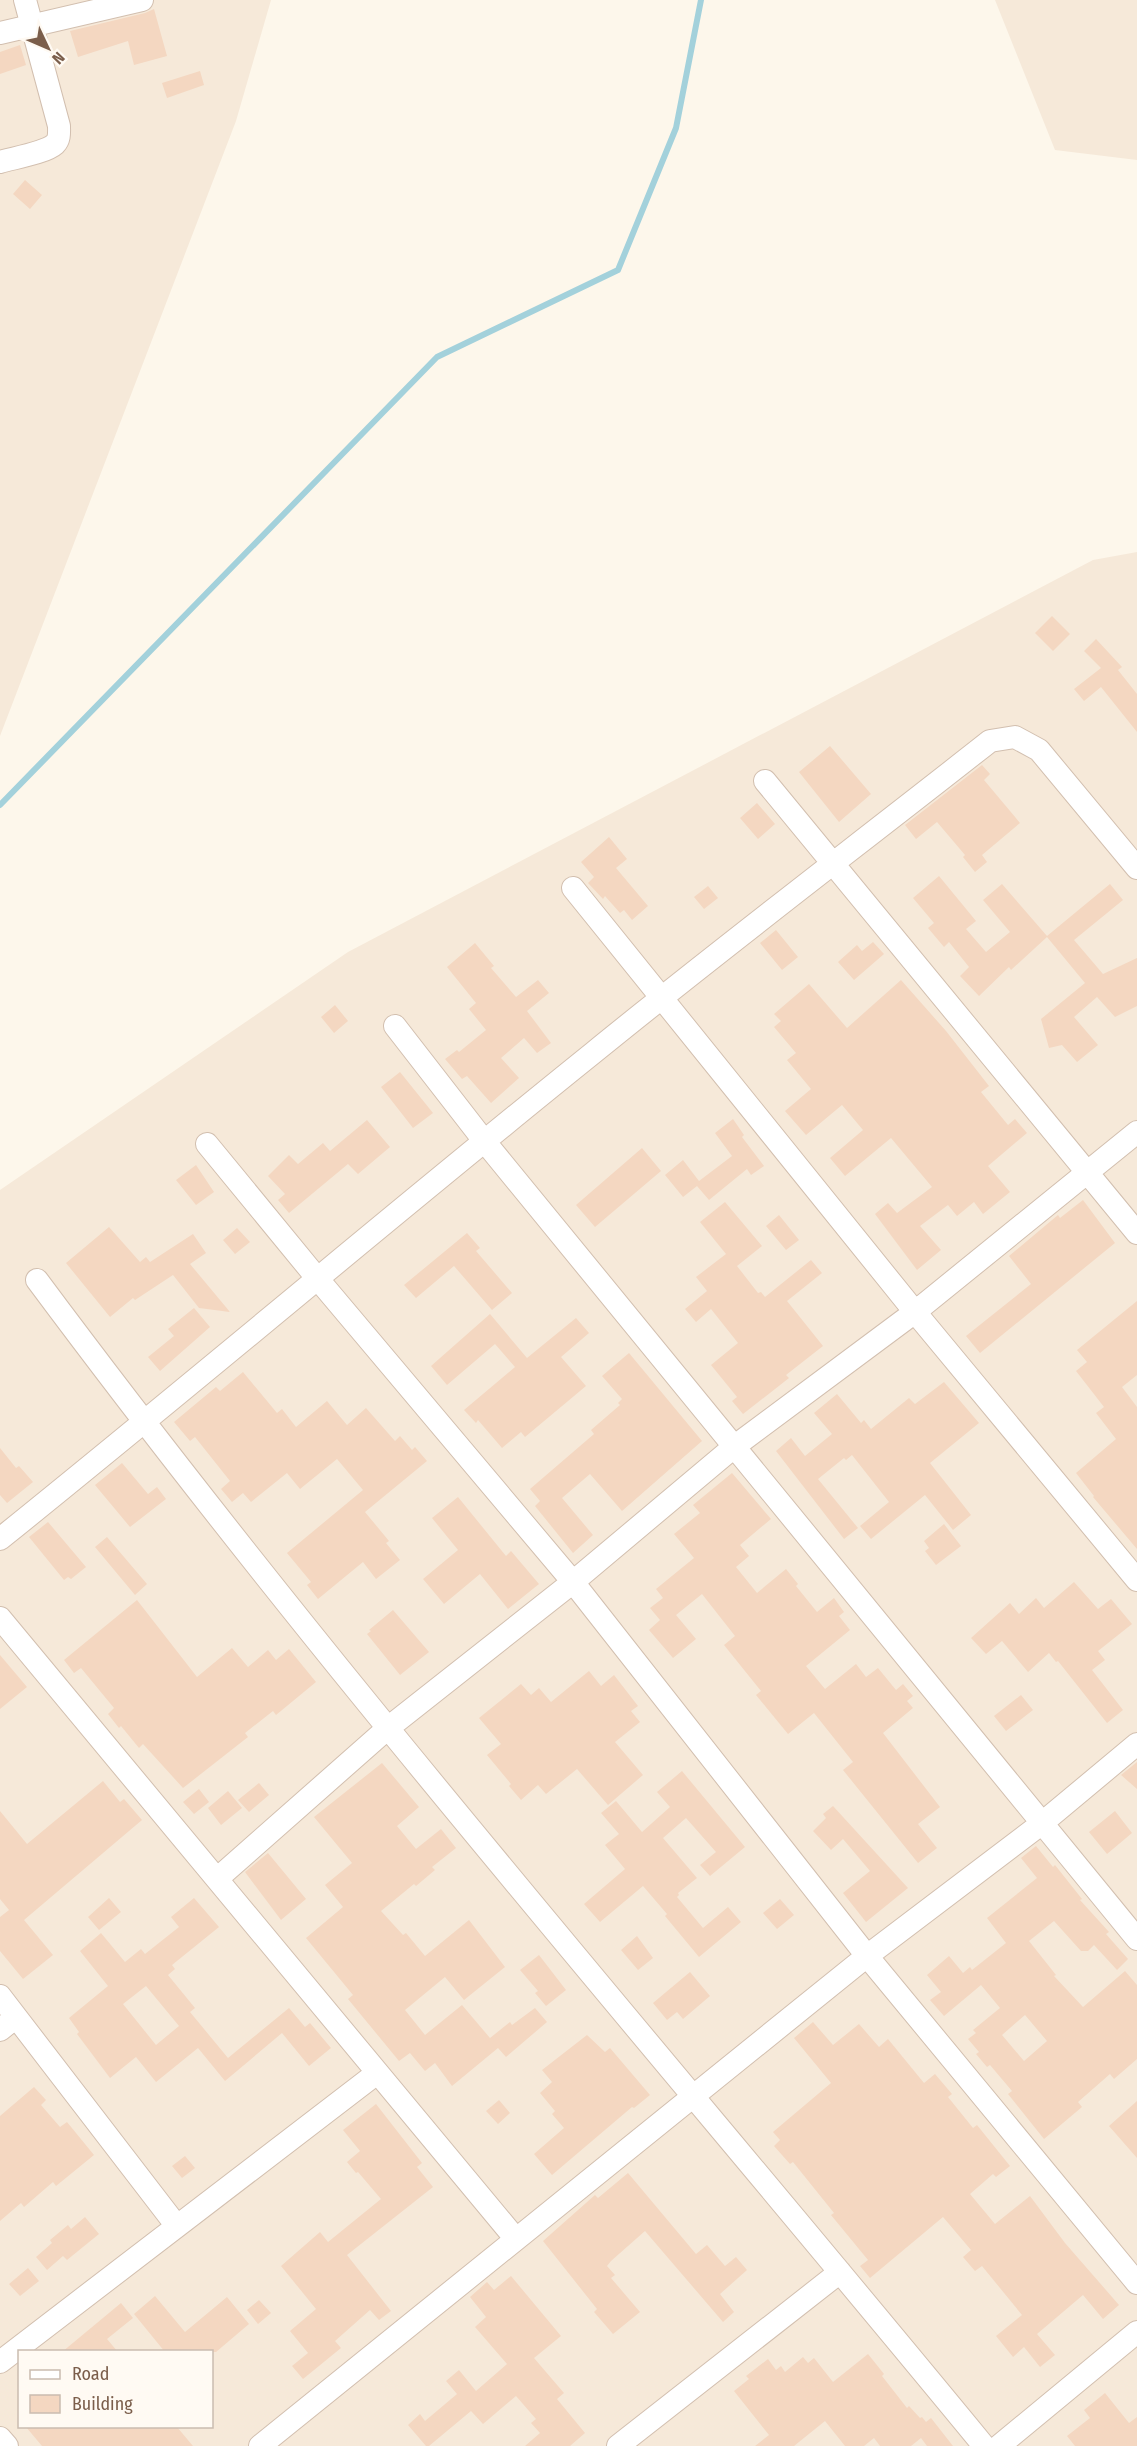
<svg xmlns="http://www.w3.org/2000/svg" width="1137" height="2446" font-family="'Fira Sans Condensed',sans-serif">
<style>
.residential{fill:#f6e9d9;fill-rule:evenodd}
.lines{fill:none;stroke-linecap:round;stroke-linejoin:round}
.stream{stroke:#a3d1db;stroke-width:6}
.building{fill:#f4d7c1;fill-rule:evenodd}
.minor-casing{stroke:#d2bfaf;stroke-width:24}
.minor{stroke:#fff;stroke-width:22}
</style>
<rect width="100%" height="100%" fill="#fdf7eb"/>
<path class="residential" d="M0,0H271L236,121L0,736Z
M995,0H1137V160L1055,150Z
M1137,552V2446H0V1190L348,952L1093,560ZM20,2352H212V2426H20Z"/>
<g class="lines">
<path class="stream" d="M0,805L437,357L618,270L676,128L701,0"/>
</g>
<path class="building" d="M154,9L167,56L134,65L128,41L78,57L70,31L145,13Z
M20,45L26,65L0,74V52Z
M200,71L204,85L167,98L162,83Z
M25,180L42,195L30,209L13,194Z
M1052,616L1070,634L1053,651L1035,633Z
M1096,639L1122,667L1118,670L1137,694V732L1101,687L1084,701L1074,689L1101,668L1084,651Z
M830,746L871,794L839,822L799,772Z
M982,765L990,774L984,780L1020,823L982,855L987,862L975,872L963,857L965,855L937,822L916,839L905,825Z
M757,803L775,824L758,839L740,818Z
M609,837L627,859L616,868L648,906L632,920L624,910L620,913L605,896L603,899L588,883L594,877L581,862Z
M939,876L976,921L966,929L986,952L1010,932L983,900L1002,884L1047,936L1110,884L1123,900L1074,940L1103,974L1137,958V1006L1115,1017L1097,997L1074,1017L1098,1045L1077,1062L1062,1045L1049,1048L1041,1019L1085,983L1047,937L1011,970L1009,967L979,996L960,976L969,967L949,942L944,947L928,928L934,923L913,898Z
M708,886L718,898L704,909L694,897Z
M776,930L798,957L782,970L760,943Z
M873,942L884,954L854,980L838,962L857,945L862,951Z
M475,943L494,966L491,968L516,997L538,980L549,993L527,1011L551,1043L537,1053L524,1038L501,1058L519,1078L491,1103L467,1076L462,1079L445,1059L457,1050L459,1052L486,1030L469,1009L476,1003L447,967Z
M901,980L946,1031L989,1086L981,1092L1008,1125L1015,1119L1027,1133L988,1166L1010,1192L983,1214L974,1202L957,1216L948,1205L920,1226L941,1250L917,1270L875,1214L888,1203L897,1213L932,1187L891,1138L845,1176L830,1158L863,1130L842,1105L806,1135L785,1111L811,1089L787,1060L796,1053L774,1027L781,1021L774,1014L809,984L847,1028Z
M335,1005L348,1021L334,1033L321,1017Z
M400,1072L433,1113L413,1128L381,1087Z
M733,1119L744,1135L742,1137L764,1166L751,1175L747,1169L709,1200L697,1186L683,1197L665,1175L683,1160L699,1181L732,1156L715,1133Z
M367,1120L390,1147L358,1174L348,1164L289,1213L278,1200L285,1194L268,1176L289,1155L298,1164L323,1143L330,1151Z
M642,1148L661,1171L595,1227L576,1205Z
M196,1165L214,1192L196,1205L176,1180Z
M1083,1200L1115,1243L980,1353L966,1336L1031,1284L1009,1256L1058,1215L1060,1218Z
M725,1202L762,1246L737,1266L758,1293L761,1292L765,1297L811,1260L822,1273L787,1301L823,1346L786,1375L789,1378L743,1414L732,1401L737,1397L711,1365L738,1343L711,1309L696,1322L685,1309L707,1291L696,1277L726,1254L700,1222Z
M779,1215L799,1240L786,1250L766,1226Z
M109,1227L140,1262L146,1257L150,1262L193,1234L206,1253L190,1264L230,1312L199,1308L173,1275L135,1300L133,1298L110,1317L66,1263Z
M237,1228L250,1242L235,1254L223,1240Z
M467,1233L480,1248L476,1251L512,1293L492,1310L454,1266L416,1298L404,1285Z
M1137,1301V1375L1122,1387L1137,1407V1549L1093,1497L1094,1496L1076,1473L1116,1439L1096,1413L1104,1407L1076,1371L1087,1362L1077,1350Z
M194,1308L210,1327L160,1371L148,1357L174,1336L168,1329Z
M490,1314L527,1358L576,1318L589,1333L561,1357L586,1386L525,1437L521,1432L502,1448L478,1420L476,1423L464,1410L515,1367L495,1344L447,1385L431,1366Z
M629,1353L702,1441L622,1511L590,1474L562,1498L593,1535L573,1553L535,1506L540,1501L530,1489L594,1434L591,1430L620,1405L618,1403L622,1399L602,1376Z
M243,1372L277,1413L282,1409L296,1427L327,1401L347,1425L366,1408L395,1441L400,1436L412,1450L415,1447L427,1461L365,1512L389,1541L386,1543L400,1560L376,1579L363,1562L318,1599L307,1585L311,1582L287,1553L363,1490L337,1459L300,1489L287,1473L251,1502L243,1493L232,1502L221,1489L230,1481L195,1437L190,1441L174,1422L216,1387L220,1391Z
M944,1382L979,1423L930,1463L971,1515L953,1530L925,1495L871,1539L860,1526L889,1502L852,1455L846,1460L844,1458L818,1479L858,1528L844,1539L776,1451L791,1438L805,1456L832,1434L814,1413L837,1394L861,1423L864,1420L871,1429L909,1398L915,1404Z
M0,1448L16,1468L19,1466L33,1482L7,1503L0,1495Z
M122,1463L148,1494L157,1487L166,1499L130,1527L95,1485Z
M732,1473L771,1519L740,1545L749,1556L736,1567L757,1593L786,1569L798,1584L796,1586L817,1612L834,1598L844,1612L839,1616L850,1630L806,1666L825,1689L856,1664L866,1677L878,1668L896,1690L903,1684L913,1696L907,1701L913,1708L883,1733L940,1807L918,1824L937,1848L918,1863L843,1770L853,1762L814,1713L788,1734L756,1695L761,1691L724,1645L735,1636L702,1594L676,1615L696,1639L673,1658L649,1630L660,1620L650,1608L663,1598L656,1589L694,1558L674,1534L700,1513L693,1505Z
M458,1497L506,1556L511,1551L539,1584L508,1609L480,1574L444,1604L423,1579L458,1550L432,1518Z
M48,1522L86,1567L71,1579L68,1577L64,1580L29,1537Z
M944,1524L961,1546L936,1565L925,1551L929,1548L924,1541Z
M107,1537L147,1584L135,1595L95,1547Z
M1074,1582L1098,1609L1111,1599L1132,1624L1098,1651L1105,1660L1092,1670L1123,1710L1107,1723L1058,1661L1056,1662L1049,1653L1028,1672L1002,1641L986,1654L971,1638L1010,1603L1019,1614L1036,1598L1044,1608Z
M137,1600L197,1677L232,1648L248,1667L268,1650L276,1660L289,1649L316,1682L276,1715L273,1711L245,1733L248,1737L183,1788L143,1744L139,1748L121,1726L119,1728L108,1714L114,1708L81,1668L74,1673L64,1660Z
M393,1610L429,1652L400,1675L367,1634L371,1631L369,1630Z
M0,1655L27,1687L0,1709Z
M589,1671L601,1686L614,1675L638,1706L631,1711L640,1722L615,1742L643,1775L608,1805L577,1769L546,1794L538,1785L521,1800L509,1786L511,1784L487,1755L501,1744L479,1718L521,1684L531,1695L539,1688L551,1702Z
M1021,1695L1033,1710L1006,1731L994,1716Z
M1137,1762V1789L1121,1775Z
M382,1763L419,1807L397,1826L416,1849L441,1829L456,1848L432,1867L435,1870L416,1886L414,1884L381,1911L403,1935L406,1933L425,1956L469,1920L505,1967L464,2000L445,1977L405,2010L425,2035L462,2005L490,2038L510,2022L512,2025L535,2008L547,2022L506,2057L498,2048L452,2086L435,2063L425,2071L410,2053L399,2061L348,1999L353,1995L306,1938L343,1907L325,1885L352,1863L314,1817Z
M682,1771L745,1847L710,1876L700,1865L716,1852L686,1818L663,1838L697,1878L678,1893L679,1895L677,1897L703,1928L728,1907L741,1922L699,1957L665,1916L667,1914L643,1886L600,1922L584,1904L625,1869L605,1845L619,1834L601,1813L616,1801L642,1832L670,1807L657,1792Z
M103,1781L120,1802L124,1799L142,1820L24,1920L53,1955L23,1979L0,1951V1917L9,1910L0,1899V1811L27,1844Z
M259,1783L269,1795L249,1812L238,1800Z
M199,1789L209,1802L194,1814L183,1802Z
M228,1791L242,1808L221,1825L208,1808Z
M833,1806L908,1888L866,1922L843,1893L870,1871L843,1839L831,1850L813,1831L826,1818L823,1814Z
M1115,1811L1132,1833L1107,1854L1089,1832Z
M1036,1846L1053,1867L1055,1865L1082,1899L1080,1900L1109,1932L1106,1934L1128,1959L1117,1970L1094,1945L1088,1951H1081L1054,1921L1029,1941L1056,1975L1054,1976L1083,2007L1125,1971L1137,1985V2059L1114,2079L1110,2074L1078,2102L1082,2107L1044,2139L1008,2094L1012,2091L990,2065L987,2067L976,2054L979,2052L968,2039L976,2033L973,2030L1000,2008L981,1985L944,2016L930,2000L941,1992L927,1975L949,1956L963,1973L970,1967L972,1970L1006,1943L987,1918L1037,1878L1021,1858ZM1025,2015L1047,2041L1024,2061L1002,2035Z
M268,1853L306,1899L281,1920L245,1872Z
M109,1898L121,1912L99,1930L88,1917Z
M194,1898L219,1927L172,1965L175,1969L168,1975L195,2008L190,2012L228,2058L289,2008L305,2027L310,2023L331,2048L309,2066L282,2033L225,2081L198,2048L156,2082L136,2057L110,2078L77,2034L79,2032L69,2018L108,1986L80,1951L101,1933L125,1962L141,1949L145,1954L179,1927L171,1917ZM146,1986L179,2026L156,2045L123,2004Z
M780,1899L794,1915L777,1929L763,1913Z
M637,1936L653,1958L638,1970L621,1950Z
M539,1955L566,1990L546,2006L535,1993L538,1991L520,1970Z
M690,1972L710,1996L683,2019L677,2012L667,2020L653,2003Z
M813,2022L833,2045L859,2024L879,2047L888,2039L924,2083L935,2074L952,2094L948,2097L973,2128L977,2125L1010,2166L996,2177L993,2174L970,2194L995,2224L1030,2196L1065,2243L1119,2305L1103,2319L1083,2295L1037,2334L1055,2355L1040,2367L1024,2347L1013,2357L996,2336L1022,2315L982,2266L975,2271L963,2257L971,2250L943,2217L870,2278L860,2266L868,2260L831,2215L834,2213L793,2162L790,2164L774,2146L780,2140L773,2132L831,2083L794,2038Z
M587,2035L605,2052L610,2048L650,2095L634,2108L632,2107L552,2175L534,2154L564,2128L552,2114L555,2111L540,2093L552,2082L542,2070Z
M34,2087L46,2100L41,2105L60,2127L67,2122L94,2155L56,2186L53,2182L24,2207L21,2203L0,2221V2116Z
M499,2100L510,2113L498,2124L486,2111Z
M1137,2101V2158L1109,2126Z
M376,2104L422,2163L417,2167L433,2187L347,2255L391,2311L379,2320L370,2310L335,2341L341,2348L303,2379L292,2366L308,2353L290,2331L316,2309L281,2266L320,2232L328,2242L381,2199L358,2172L356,2173L347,2162L360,2151L343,2130Z
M185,2156L195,2168L182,2178L172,2166Z
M628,2173L696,2254L707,2245L725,2266L736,2257L747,2270L720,2294L734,2312L723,2322L645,2231L611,2261L607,2266L615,2275L611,2278L640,2312L613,2334L594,2312L597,2309L543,2241L595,2195L598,2198Z
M85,2217L99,2234L67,2260L63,2256L47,2270L36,2257L52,2243L50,2240L68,2225L71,2229Z
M28,2268L39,2281L20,2296L9,2284Z
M511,2276L561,2336L534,2358L564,2393L557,2399L585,2433L570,2446H525L540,2433L531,2423L536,2419L516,2396L483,2424L471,2411L429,2446H426L408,2425L420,2414L425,2421L457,2394L446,2381L459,2370L476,2391L507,2364L475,2327L486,2317L470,2297L487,2282L494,2290Z
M155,2296L185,2332L227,2297L249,2324L216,2352H165L134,2314Z
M259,2300L271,2313L258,2324L247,2310Z
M121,2303L133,2318L107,2339L118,2352H62Z
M868,2354L884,2374L882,2376L907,2408L909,2406L920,2418L922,2417L926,2422L931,2418L953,2446H927L921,2438L911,2446H880L874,2438L864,2446H845L825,2421L794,2446H755L769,2435L734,2391L749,2379L746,2376L768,2359L776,2370L781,2366L785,2372L803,2357L808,2363L814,2358L833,2382Z
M1105,2393L1129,2423L1137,2417V2446H1075L1067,2436L1090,2418L1084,2410Z
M26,2427H177L193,2446H42Z"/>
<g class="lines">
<g class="minor-casing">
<path id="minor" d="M0,33L142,0
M0,162C13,158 45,153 55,144C60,139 59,132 59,126L25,0
M765,781L1137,1233
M573,888L915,1312L1137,1580
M395,1026L485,1142L1137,1939
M207,1144L317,1278L573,1582L867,1956L1137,2283
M37,1280C336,1682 666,2059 984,2446
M0,1539C199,1379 394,1213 593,1053C723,947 858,845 990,741L1015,737L1039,750L1137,868
M0,1618L515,2238
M218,1878L388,1728L573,1582L735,1446L915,1312L1137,1132
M0,1996L176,2225
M0,2030L16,2017
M0,2362L377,2073
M0,2438L7,2446
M260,2446L867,1956L1041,1824L1137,1744
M618,2446L840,2272
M999,2446L1137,2332"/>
</g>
<use href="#minor" class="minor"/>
</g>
<rect x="18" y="2350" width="195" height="78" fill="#fffaf3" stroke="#cabcb0" stroke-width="1.5"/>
<rect x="30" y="2370" width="30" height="9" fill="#ffffff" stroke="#cabcb0" stroke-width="1.5"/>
<text x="72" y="2380" font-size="18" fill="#7b5e4b">Road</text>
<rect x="30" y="2395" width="30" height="18" fill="#f4d7c1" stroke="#cabcb0" stroke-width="1.5"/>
<text x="72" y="2410" font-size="18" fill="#7b5e4b">Building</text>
<g transform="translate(48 48) rotate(134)" stroke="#fffaf3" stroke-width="4.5" paint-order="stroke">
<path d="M0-4.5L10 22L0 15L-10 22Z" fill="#7b5e4b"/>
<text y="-9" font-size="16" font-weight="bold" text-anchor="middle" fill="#7b5e4b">N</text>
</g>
</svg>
